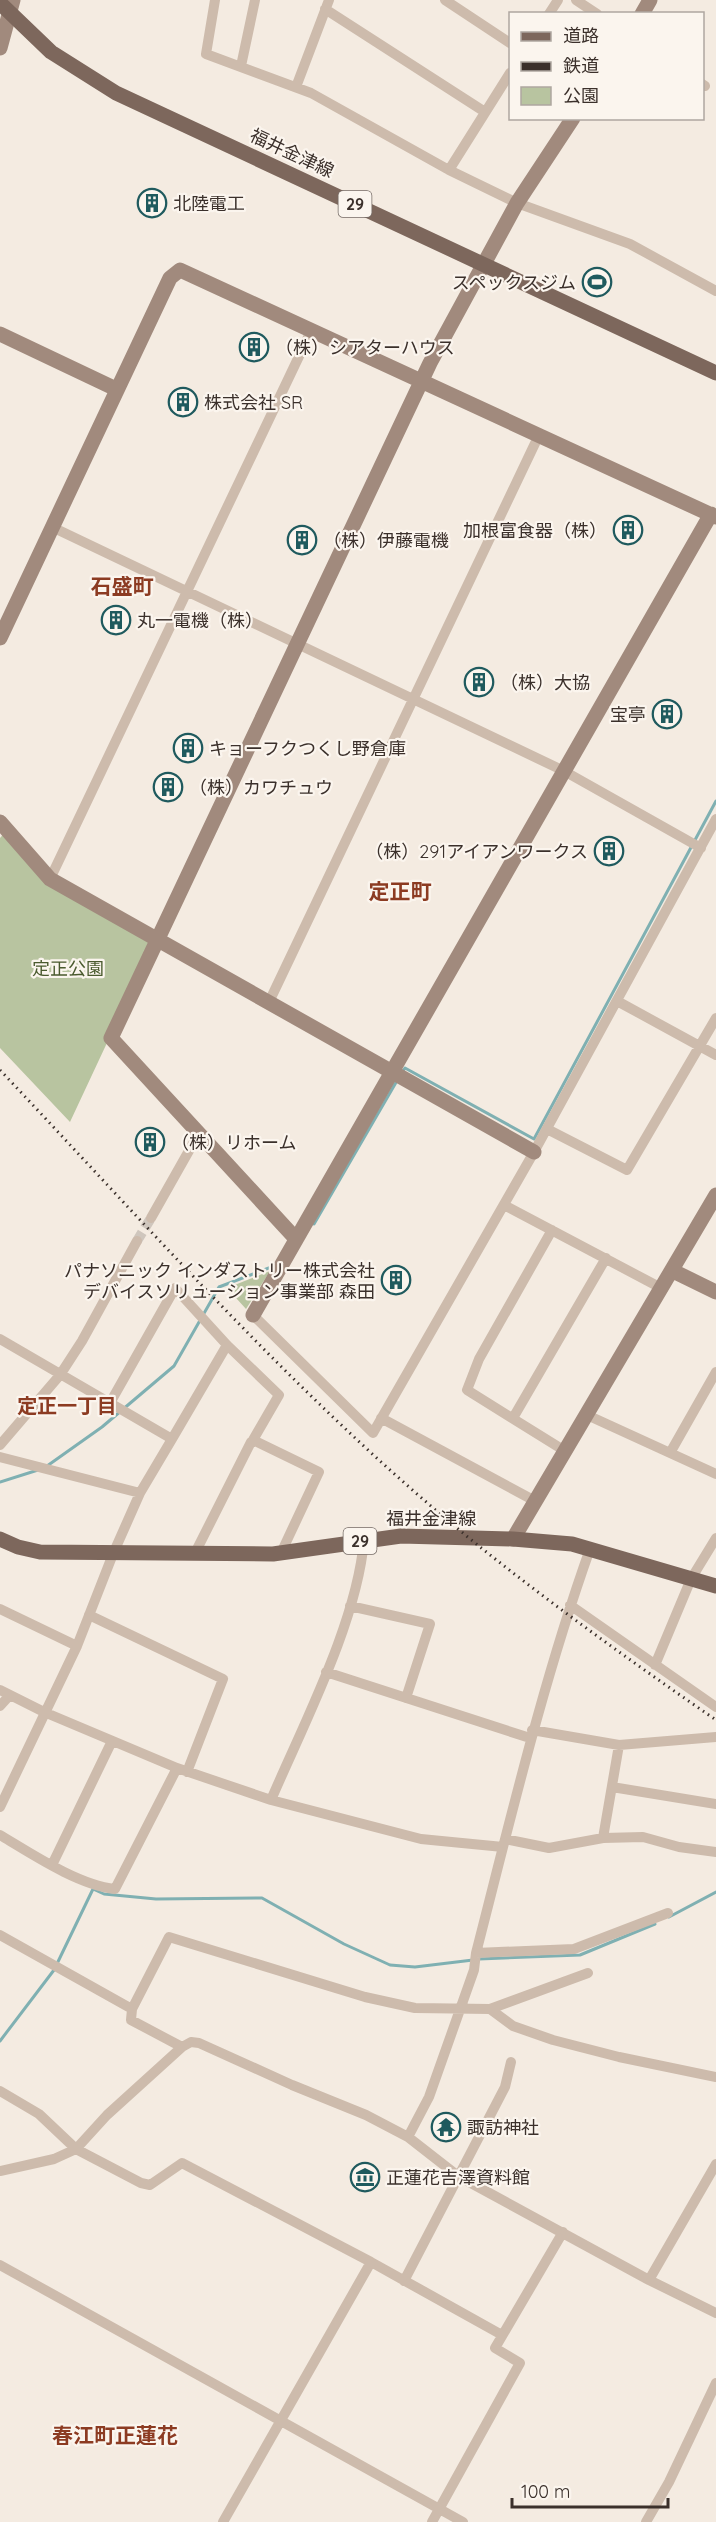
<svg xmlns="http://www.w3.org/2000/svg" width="716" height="2522" font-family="Quicksand,'Noto Sans JP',sans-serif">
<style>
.green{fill:#b8c4a0}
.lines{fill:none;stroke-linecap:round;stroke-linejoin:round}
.stream{stroke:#7fb0b2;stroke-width:3}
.street-tunnel{stroke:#cfc6bd;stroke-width:10;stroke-dasharray:10 5;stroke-linecap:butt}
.street{stroke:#cdbbac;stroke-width:10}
.secondary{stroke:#a18a7d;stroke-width:15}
.primary{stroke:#7d675c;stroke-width:15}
.rail{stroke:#3b302b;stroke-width:3;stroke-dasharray:1.5 4.5;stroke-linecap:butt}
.labels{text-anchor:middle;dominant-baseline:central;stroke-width:4.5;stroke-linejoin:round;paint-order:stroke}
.shield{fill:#fbf5ee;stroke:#756b66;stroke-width:1.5}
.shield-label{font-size:16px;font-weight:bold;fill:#3b302b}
.street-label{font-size:18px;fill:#3b302b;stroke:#fbf5ee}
.poi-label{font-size:18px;fill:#3b302b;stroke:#fbf5ee;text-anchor:start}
.park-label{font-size:18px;fill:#4a5a2e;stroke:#fbf5ee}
.neighbourhood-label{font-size:20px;font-weight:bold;fill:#8c3b22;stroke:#fbf5ee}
.quarter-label{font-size:21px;font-weight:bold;fill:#8c3b22;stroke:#fbf5ee}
</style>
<rect width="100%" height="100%" fill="#f4ebe1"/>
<path class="green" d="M7,830L51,879L156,938L70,1122L0,1048V838Z
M270,1271L246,1309L227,1288Z"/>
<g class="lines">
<path class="stream" d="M403,1071L405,1068L534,1139L716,801
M314,1224L398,1079
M47,1466L102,1427L174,1366L219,1287L274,1266
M0,1482L38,1470
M669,1917L716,1892
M479,1959L580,1955L655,1924
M0,2041L54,1970L93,1889L104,1894L156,1899L262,1898L344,1944L390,1965L415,1967L473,1960"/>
<path class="street-tunnel" d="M137,1241L151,1218"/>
<path class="street" d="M215,0L206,54L311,93L449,170L510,73
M445,0L510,43
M576,0L597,14
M325,9L485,112
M549,14L558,0
M241,66L255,0
M702,84L705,86
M296,87L329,0
M449,170L517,203L630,244L716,291
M52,527L564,771L701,848
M50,879L312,329
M617,1001L716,1055
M269,1002L539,435
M547,1129L627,1170L716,1018
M504,1205L663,1289
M151,1218L199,1133
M552,1230L479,1359L467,1390L565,1451
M253,1315L373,1433L534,1152L716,819
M0,1339L172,1439L140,1493L113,1554L77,1646L0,1807
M110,1403L175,1288L227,1345L279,1395L253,1440L319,1472L281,1553
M587,1415L716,1474
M381,1418L535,1501
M513,1418L606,1258
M172,1439L227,1345
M0,1445L60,1375L82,1341L137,1241
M670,1453L716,1372
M0,1457L140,1493
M194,1555L251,1442
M570,1605L716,1707
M350,1606L430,1624L406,1698
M0,1609L77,1646
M89,1615L223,1679L187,1772
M655,1665L691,1579L716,1538
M326,1672L530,1738
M0,1690L44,1712L177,1768L271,1800L421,1839L503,1847
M0,1706L10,1695
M532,1730L619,1745L716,1737
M612,1787L716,1804
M271,1800C304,1723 357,1622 364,1540
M0,1835C32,1854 78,1885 115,1889L177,1768
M603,1838L619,1745
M505,1839L549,1848L603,1838L643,1837L679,1847L716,1852
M52,1865L112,1741
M0,1935L132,2009
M476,1953L574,1949L668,1913
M490,2009L588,1973
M182,2047L131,2020L132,2009L169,1937L365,1997L415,2008L490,2009L513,2026L553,2040L619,2057L716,2077
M0,2091L39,2114L76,2149L141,2183L150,2185L182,2163L371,2262L502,2335
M408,2137L429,2097L474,1970L476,1953C511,1817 543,1681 590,1549
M0,2171L54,2159L76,2149L107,2115L182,2047L191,2042L199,2043L292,2085L366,2115L408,2137L458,2176L649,2280L716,2313
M0,2265L463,2522
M649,2280L716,2164
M404,2281L505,2087L511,2062
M223,2522L371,2262
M432,2522L520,2363L495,2348L563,2232
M646,2522L669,2482L716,2383"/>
<path class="secondary" d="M642,14L650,0
M0,48L13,0
M0,334L116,389
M0,638L170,278L180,270L716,517
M0,822L50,879L534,1152
M296,1239L111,1038L430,363L517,203L573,118
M673,1271L716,1292
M253,1315L711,514
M513,1539L716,1195"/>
<path class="primary" d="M0,3L51,52L116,93L716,373
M0,1539L18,1547L40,1552L273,1554L401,1536L513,1539L572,1544L716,1586"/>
<path class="rail" d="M0,1070C151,1230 298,1398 469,1538C548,1602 632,1662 716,1720"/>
</g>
<defs>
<g id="building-ring" transform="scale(1.5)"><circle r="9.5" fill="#fbf5ee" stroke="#1f5a5e" stroke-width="1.5"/><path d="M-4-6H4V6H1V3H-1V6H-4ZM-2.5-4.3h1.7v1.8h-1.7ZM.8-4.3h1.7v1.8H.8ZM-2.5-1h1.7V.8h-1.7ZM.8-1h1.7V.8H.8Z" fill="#1f5a5e"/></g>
<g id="stadium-ring" transform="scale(1.5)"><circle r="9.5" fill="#fbf5ee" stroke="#1f5a5e" stroke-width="1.5"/><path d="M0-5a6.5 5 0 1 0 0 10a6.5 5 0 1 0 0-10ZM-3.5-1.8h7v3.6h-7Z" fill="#1f5a5e"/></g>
<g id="temple-ring" transform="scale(1.5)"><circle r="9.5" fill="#fbf5ee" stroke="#1f5a5e" stroke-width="1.5"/><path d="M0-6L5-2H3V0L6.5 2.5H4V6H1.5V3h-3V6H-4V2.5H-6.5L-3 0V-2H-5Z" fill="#1f5a5e"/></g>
<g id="museum-ring" transform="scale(1.5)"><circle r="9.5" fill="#fbf5ee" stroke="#1f5a5e" stroke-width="1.5"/><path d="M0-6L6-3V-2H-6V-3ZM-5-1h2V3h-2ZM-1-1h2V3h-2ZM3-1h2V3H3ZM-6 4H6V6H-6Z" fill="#1f5a5e"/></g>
</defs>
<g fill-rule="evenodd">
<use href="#building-ring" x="152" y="203"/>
<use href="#stadium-ring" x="597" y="282"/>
<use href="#building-ring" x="254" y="347"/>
<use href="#building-ring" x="183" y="402"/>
<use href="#building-ring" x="628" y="530"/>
<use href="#building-ring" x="302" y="540"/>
<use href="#building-ring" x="116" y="620"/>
<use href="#building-ring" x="479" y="682"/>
<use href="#building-ring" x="667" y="714"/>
<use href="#building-ring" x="188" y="748"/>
<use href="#building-ring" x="168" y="787"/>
<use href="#building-ring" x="609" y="851"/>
<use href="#building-ring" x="150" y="1142"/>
<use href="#building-ring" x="396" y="1280"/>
<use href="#temple-ring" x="446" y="2127"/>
<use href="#museum-ring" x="365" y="2177"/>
</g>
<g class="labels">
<g class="shield">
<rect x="338.5" y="191" width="33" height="26" rx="4.5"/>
<rect x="343.5" y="1528" width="33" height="26" rx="4.5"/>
</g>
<g class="shield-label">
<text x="355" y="204">29</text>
<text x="360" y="1541">29</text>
</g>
<g class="street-label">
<text transform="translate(292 153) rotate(25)">福井金津線</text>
<text x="431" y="1518">福井金津線</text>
</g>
<g class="poi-label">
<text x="173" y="203">北陸電工</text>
<text x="576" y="282" text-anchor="end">スペックスジム</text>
<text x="275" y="347">（株）シアターハウス</text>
<text x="204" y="402">株式会社 SR</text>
<text x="607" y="530" text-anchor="end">加根富食器（株）</text>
<text x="323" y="540">（株）伊藤電機</text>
<text x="137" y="620">丸一電機（株）</text>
<text x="500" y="682">（株）大協</text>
<text x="646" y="714" text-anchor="end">宝亭</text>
<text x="209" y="748">キョーフクつくし野倉庫</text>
<text x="189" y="787">（株）カワチュウ</text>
<text x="588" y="851" text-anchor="end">（株）291アイアンワークス</text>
<text x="171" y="1142">（株）リホーム</text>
<text x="375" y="1270" text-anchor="end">パナソニック インダストリー株式会社<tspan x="375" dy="21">デバイスソリューション事業部 森田</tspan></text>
<text x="467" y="2127">諏訪神社</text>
<text x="386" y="2177">正蓮花吉澤資料館</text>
</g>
<g class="park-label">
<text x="68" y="968">定正公園</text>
</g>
<g class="neighbourhood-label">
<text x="67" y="1405">定正一丁目</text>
</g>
<g class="quarter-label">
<text x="122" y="586">石盛町</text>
<text x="400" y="891">定正町</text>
<text x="115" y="2435">春江町正蓮花</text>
</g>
</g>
<rect x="509" y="12" width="195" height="108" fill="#fbf5ee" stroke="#aea6a0" stroke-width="1.5"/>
<rect x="521" y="32" width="30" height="9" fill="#7d675c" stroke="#aea6a0" stroke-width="1.5"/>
<text x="563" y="42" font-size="18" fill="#3b302b">道路</text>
<rect x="521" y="62" width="30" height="9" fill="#3b302b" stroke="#aea6a0" stroke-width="1.5"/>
<text x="563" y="72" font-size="18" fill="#3b302b">鉄道</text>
<rect x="521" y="87" width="30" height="18" fill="#b8c4a0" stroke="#aea6a0" stroke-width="1.5"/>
<text x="563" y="102" font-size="18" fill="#3b302b">公園</text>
<path d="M512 2498v9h156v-9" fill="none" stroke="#3b302b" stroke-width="3"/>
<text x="521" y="2498" font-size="18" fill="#3b302b" stroke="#fbf5ee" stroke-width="4.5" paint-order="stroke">100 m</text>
</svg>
